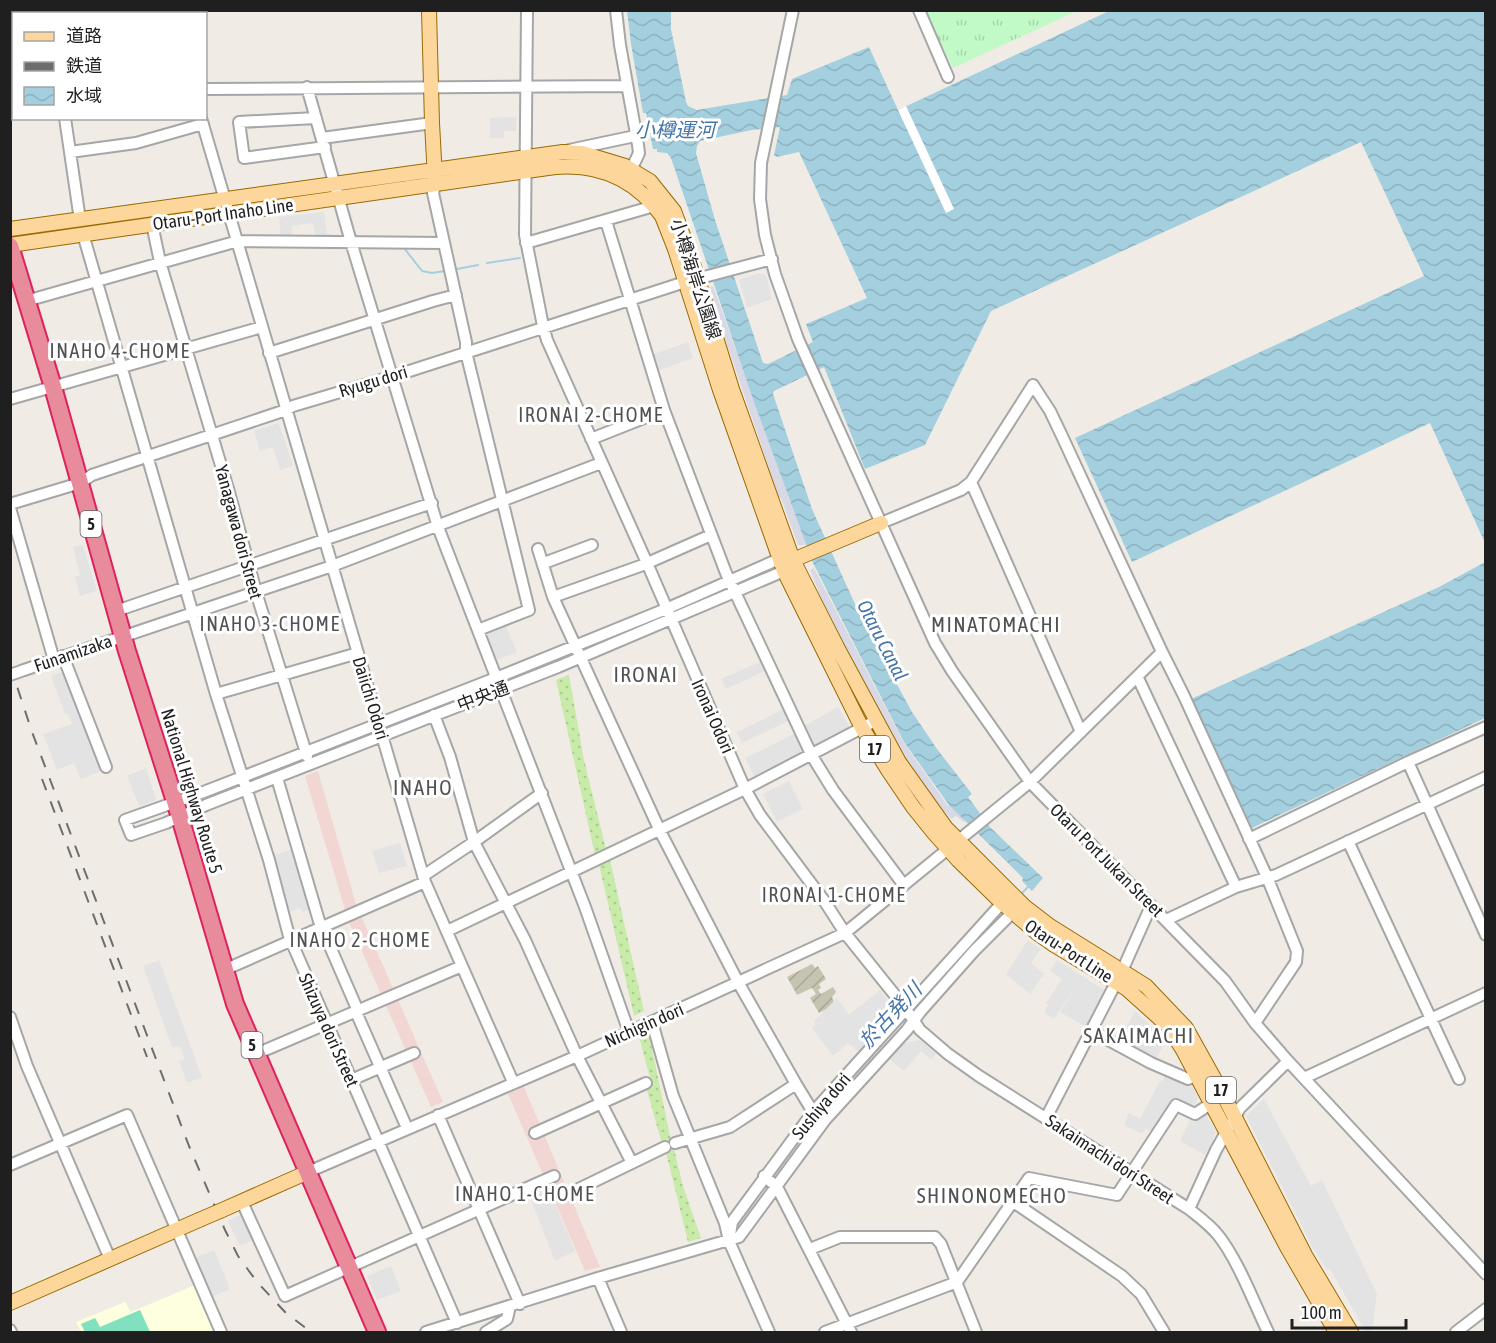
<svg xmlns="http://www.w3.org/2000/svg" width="1496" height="1343" font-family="'Asap Condensed','Noto Sans JP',sans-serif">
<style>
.commercial{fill:#f1d6d4}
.education{fill:#feffde}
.construction{fill:url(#construction-furrows)}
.grass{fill:url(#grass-dots)}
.park{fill:url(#park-tufts)}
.pitch{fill:#81e0be}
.parking{fill:#e3e3e3}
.plaza{fill:#d9d9e6}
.water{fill:url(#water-waves);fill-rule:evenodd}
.pier{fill:#fff}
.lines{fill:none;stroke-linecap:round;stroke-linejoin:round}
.stream{stroke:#a4cfde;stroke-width:2}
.minor-casing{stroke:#a6a6a6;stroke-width:14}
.major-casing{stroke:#996b00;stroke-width:16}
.highway-casing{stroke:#de225d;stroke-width:20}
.minor{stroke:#fff;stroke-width:10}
.major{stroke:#fdd69c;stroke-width:14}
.highway{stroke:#e88b9a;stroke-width:16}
.rail{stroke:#6d6d6d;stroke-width:2;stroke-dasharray:12 12;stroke-linecap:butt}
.minor-bridge-casing{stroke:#a6a6a6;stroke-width:14;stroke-linecap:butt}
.major-bridge-casing{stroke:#996b00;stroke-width:16;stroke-linecap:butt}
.minor-bridge{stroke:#fff;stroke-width:10}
.major-bridge{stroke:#fdd69c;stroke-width:14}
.labels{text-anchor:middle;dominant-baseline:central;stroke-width:6;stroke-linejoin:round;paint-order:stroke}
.shield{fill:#fff;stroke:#626262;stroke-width:1.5}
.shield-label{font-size:16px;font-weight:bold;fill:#1f1f1f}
.street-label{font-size:18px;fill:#1f1f1f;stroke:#fff}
.water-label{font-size:20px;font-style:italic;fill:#4675a8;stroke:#fff}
.neighbourhood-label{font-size:20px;letter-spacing:1.5px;fill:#525252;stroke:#fff}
.quarter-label{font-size:21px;letter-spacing:1.5px;fill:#525252;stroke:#fff}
</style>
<defs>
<pattern id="construction-furrows" width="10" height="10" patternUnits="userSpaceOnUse" patternTransform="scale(1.5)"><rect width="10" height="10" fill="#c4c4b0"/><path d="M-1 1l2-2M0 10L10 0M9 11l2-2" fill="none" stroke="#a8a897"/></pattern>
<pattern id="grass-dots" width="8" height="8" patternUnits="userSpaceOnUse" patternTransform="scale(1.5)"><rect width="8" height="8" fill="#c8ebaa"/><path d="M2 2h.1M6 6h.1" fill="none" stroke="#abc992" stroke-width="1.8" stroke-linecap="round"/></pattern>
<pattern id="park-tufts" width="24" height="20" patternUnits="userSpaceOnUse" patternTransform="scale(1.5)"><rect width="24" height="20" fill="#c1fac7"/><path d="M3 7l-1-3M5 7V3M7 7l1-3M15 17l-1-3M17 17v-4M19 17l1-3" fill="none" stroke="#a5d6aa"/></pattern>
<pattern id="water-waves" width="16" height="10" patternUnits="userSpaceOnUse" patternTransform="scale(1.5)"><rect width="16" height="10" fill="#a4cfde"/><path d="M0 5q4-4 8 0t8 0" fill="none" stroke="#8db1be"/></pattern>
</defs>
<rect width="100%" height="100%" fill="#f0ece5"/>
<path class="commercial" d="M318,771L356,904L443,1102L431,1107L348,920L305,776Z
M524,1087L600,1267L585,1271L508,1094Z"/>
<path class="education" d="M195,1285L216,1332H81L76,1322L125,1302L131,1312Z"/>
<path class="construction" d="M812,964L815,968L818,966L826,979L819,984L821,988L818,990L821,994L833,987L836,992L832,997L835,1004L819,1013L810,998L816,994L812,988L797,995L787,977Z"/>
<path class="grass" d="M569,675L584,760L606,849L595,855L556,680Z
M610,860L644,1011L634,1016L599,865Z
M649,1034L671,1141L662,1144L646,1087L651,1082L639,1037Z
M673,1145L683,1186L701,1238L688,1242L665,1148Z"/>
<path class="park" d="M925,11H1077L953,68Z"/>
<path class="pitch" d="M140,1310L150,1332H85L81,1324L95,1318L100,1327Z"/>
<path class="parking" d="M516,117V131H504V138H490V118Z
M324,212L327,234H334V238L316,239L313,223L292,226V238H281L279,217Z
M758,273L766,275L772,299L747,308L739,280Z
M688,342L693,358L657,371L651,355Z
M279,423L293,466L280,470L273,447L260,451L254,431Z
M81,545L83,546L97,591L80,596L75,577L80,575L73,547Z
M505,624L517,652L497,660L485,630Z
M762,661L767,670L726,689L721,679Z
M64,671L101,771L81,779L74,763L57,770L43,734L72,724L68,714H65L51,676Z
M838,707L852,730L815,751L802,727Z
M786,708L792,719L742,743L737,732Z
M798,732L809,754L756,780L745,758Z
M146,768L156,800L139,806L127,776Z
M789,781L803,809L777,822L763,794Z
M400,843L407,866L379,873L372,851Z
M295,848L312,909L302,912L300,908L288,912L272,856Z
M1028,940L1041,949L1031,963L1044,974L1030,994L1006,974Z
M159,960L202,1077L187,1083L179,1061L185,1059L180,1046L172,1047L143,966Z
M1057,960L1106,991L1086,1027L1060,1012L1080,980L1054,1019L1044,1012L1048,1005L1046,1003L1062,979L1050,971Z
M880,990L898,1013L861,1054L848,1043L833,1056L812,1028L816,1024L814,1021L837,998L849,1015Z
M1135,1011L1166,1041L1154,1062L1118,1043Z
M920,1040L936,1054L931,1060L921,1051L904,1071L889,1059L904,1043Z
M1167,1074L1192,1086L1198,1098L1192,1110L1174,1102L1154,1134L1146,1128L1142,1134L1124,1125L1129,1113L1140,1119L1160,1081H1162Z
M1264,1099L1311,1186L1322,1180L1377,1294L1372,1330L1366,1332L1330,1269L1327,1270L1313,1248L1246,1116Z
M1205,1112L1216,1132L1205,1155L1180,1141L1190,1120L1194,1122L1198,1116Z
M549,1190L575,1251L555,1261L530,1197Z
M243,1214L254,1240L240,1246L228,1221Z
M214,1250L230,1289L211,1297L195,1258Z
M391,1266L401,1291L377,1300L367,1276Z"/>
<path class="plaza" d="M713,286L796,516L822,538L805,545H798L781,498H779L708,288Z
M814,568L904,743L948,806L965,792L966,796L978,811L964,822L956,816L951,819L930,794L896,743L852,665L828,615L810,570Z"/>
<path class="water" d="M627,11H671V29L686,102L688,106L697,110L787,95L792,79L869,47L898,110L1109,11H1485V543L1430,423L1132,562L1075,438L1424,276L1361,142L991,311L925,445L865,469L824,367L774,391L773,394L812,509L864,624L912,712L937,749L972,794L968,797L990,827L1043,878L1032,891L1022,881L1023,878L949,805L904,742L813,563L754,402L671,158L667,153L657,152V149H653L646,113H643L631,44ZM780,127L774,155L777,157L799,152L867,298L806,324L813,342L768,364L763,363L715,220L696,153L697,146L700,141L752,130Z
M1485,562V718L1252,828L1191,699L1439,587Z"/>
<path class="pier" d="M906,106L954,209L946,213L898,110Z"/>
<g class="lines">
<path class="stream" d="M404,248L422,271L432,273L445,271
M487,263L520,258
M457,269L478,265
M1020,895L1029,886
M977,941L1003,912
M915,1007L951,970
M773,1177L815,1118"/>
<g class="minor-casing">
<path id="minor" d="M171,10V14
M527,10L525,235L543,326L547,340L647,563L745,789L760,815L825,902L845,933L906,1009L920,1030L948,1054L979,1076L1189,1209C1199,1217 1210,1225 1218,1235C1238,1260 1254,1303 1268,1332
M616,10L620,45L638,145L639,153L631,170
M793,10L761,163L760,199L765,235L775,274L798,339L935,643L952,671L1030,782L1225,981L1255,1023L1288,1061L1486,1274
M919,10L948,77
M10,24H14
M10,63H14
M307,87L351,242L438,527L585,907L629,1032
M206,89L627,86
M10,90H14
M65,118L80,220
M201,118L425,882L513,1082
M316,118L239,122L244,158L325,147
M322,138L432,123
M569,150L635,136
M70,152L136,143L203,124
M436,183L433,193L466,342V352L529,610L478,630
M606,221L664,410L726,573L812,756L833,790L903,884
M152,224L160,262L229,492L256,592L307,756
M83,234L216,694L269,860L289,936L457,1323
M526,243L654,206
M26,301L238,241L444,243
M269,353L433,301L456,295
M10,399L262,327
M591,439L664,410
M971,482L1081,732
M10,504L80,483L92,475L286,410L293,406L394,376L685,282L772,259
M10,508L54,660
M881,523L961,490L971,482L1033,385L1050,411L1061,434L1162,652L1184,696L1267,877L1297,951L1296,962L1255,1023
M538,549L553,597L660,831L738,982L796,1084L813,1112L825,1120
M779,559L666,609L496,678L201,793L125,820L131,835L166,823L206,805L558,667L784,571
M544,563L592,545
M553,597L643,565L711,535
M116,611L432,503
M63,656L106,767
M24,670L332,566L601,463
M1138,678L1236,887
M216,694L358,653
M434,715L450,757L474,842L525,940L577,1056L632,1163
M1408,762L1486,935
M277,778L319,921L358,1011
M1249,839L1408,762L1486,727
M1348,841L1459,1079
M423,876L474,842L542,793
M1166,920L1236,887L1276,875L1486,777
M447,931L745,789L877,720
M224,970L425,882
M356,1012L407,1128
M10,1017L27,1066L110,1259
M652,1022L673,1096L725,1223L729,1241L769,1332
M1092,1031L1151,1063L1188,1079L1196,1075
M256,1054L462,966
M1304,1078L1486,993
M351,1080L414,1053
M438,1115L520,1304
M1046,1118L1122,971L1151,906
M535,1133L646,1083
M675,1143L730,1127L796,1084
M10,1165L127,1115L221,1332
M308,1172L577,1056L845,933L1030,782L1162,652
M764,1176L777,1187L851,1332
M562,1197L665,1147
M1012,1201L1122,1276L1141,1294L1164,1332
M242,1202L285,1296L554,1176
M1189,1209L1216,1150L1240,1108L1288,1061
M729,1241L732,1222L813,1112L1002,903
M810,1249L840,1237H935L941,1244L976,1332
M598,1278L621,1332
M10,1330L11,1332
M426,1332L598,1278L739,1237L825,1120L907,1030L920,1012L974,951L1013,912
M486,1332L507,1319L510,1306
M825,1332L957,1282L1029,1178L1117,1195L1176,1105L1195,1114L1212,1103
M1456,1332L1486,1309"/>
</g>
<g class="major-casing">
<path id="major" d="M429,10L432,123L435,178
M10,229L563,152L582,153L625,166L650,181L674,211L690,254L732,389L793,560L837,647L899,762L946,828L1024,906L1050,926L1146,986L1186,1028L1225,1098L1305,1255L1351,1332
M10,245L555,167C601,163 636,180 662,216L675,249L720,390L784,571L862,728L888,770L913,807L934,833L958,860L1002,903L1037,933L1054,945L1127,989L1167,1025L1183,1050L1287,1247L1336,1332
M784,559L793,560L881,523
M220,1211L308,1172
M10,1303L199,1220"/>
</g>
<g class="highway-casing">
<path id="highway" d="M10,246L53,387L127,651L180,817L235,1004L377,1332"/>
</g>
<use href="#minor" class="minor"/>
<use href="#major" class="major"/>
<use href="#highway" class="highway"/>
<path class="rail" d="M10,665L32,732L189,1146L225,1230L238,1256L257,1282L286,1313L311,1332
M42,779L147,1057"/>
<g class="minor-bridge-casing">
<path id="minor-bridge" d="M10,675L24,670"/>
</g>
<g class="major-bridge-casing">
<path id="major-bridge" d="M199,1220L220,1211"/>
</g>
<use href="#minor-bridge" class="minor-bridge"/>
<use href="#major-bridge" class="major-bridge"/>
</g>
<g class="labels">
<g class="shield">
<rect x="80.5" y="511" width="21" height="26" rx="4.5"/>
<rect x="860" y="736" width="30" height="26" rx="4.5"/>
<rect x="241.5" y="1032" width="21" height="26" rx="4.5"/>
<rect x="1206" y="1077" width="30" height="26" rx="4.5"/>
</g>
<g class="shield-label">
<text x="91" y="524">5</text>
<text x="875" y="749">17</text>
<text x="252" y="1045">5</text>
<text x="1221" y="1090">17</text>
</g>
<g class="street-label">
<text transform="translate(223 214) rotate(-8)">Otaru-Port Inaho Line</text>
<text transform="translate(696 279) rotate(72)">小樽海岸公園線</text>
<text transform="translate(373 381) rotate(-17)">Ryugu dori</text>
<text transform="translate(239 532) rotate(75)">Yanagawa dori Street</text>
<text transform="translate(73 653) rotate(-19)">Funamizaka</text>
<text transform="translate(483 696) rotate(-21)">中央通</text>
<text transform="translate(371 698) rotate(73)">Daiichi Odori</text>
<text transform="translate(713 716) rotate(66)">Ironai Odori</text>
<text transform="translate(192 791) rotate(73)">National Highway Route 5</text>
<text transform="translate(1107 860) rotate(45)">Otaru Port Jukan Street</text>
<text transform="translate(1069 951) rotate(33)">Otaru-Port Line</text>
<text transform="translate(644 1025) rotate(-24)">Nichigin dori</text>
<text transform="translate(329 1030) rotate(66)">Shizuya dori Street</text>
<text transform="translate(821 1106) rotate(-50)">Sushiya dori</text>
<text transform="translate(1110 1159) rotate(33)">Sakaimachi dori Street</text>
</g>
<g class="water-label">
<text x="675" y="129">小樽運河</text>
<text transform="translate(883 640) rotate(63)">Otaru Canal</text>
<text transform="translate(890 1015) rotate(-47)">於古発川</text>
</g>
<g class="neighbourhood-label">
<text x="120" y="350">INAHO 4-CHOME</text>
<text x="591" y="414">IRONAI 2-CHOME</text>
<text x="270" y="623">INAHO 3-CHOME</text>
<text x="834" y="894">IRONAI 1-CHOME</text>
<text x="360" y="939">INAHO 2-CHOME</text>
<text x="525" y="1193">INAHO 1-CHOME</text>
</g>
<g class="quarter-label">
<text x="996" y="624">MINATOMACHI</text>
<text x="646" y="674">IRONAI</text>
<text x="423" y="787">INAHO</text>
<text x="1139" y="1035">SAKAIMACHI</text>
<text x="992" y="1195">SHINONOMECHO</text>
</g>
</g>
<rect width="1496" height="1343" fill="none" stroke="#1f1f1f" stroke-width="24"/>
<rect x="12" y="12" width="195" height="108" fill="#ffffff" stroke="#a5a5a5" stroke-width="1.5"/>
<rect x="24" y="32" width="30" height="9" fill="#fdd69c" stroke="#a5a5a5" stroke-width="1.5"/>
<text x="66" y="42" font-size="18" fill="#1f1f1f">道路</text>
<rect x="24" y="62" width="30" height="9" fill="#6d6d6d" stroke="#a5a5a5" stroke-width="1.5"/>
<text x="66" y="72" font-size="18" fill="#1f1f1f">鉄道</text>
<rect x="24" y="87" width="30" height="18" fill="url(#water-waves)" stroke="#a5a5a5" stroke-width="1.5"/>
<text x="66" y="102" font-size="18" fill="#1f1f1f">水域</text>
<path d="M1292 1319v9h114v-9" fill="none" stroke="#1f1f1f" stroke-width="3"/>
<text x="1301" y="1319" font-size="18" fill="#1f1f1f" stroke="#ffffff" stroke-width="4.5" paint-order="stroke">100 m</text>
</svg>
